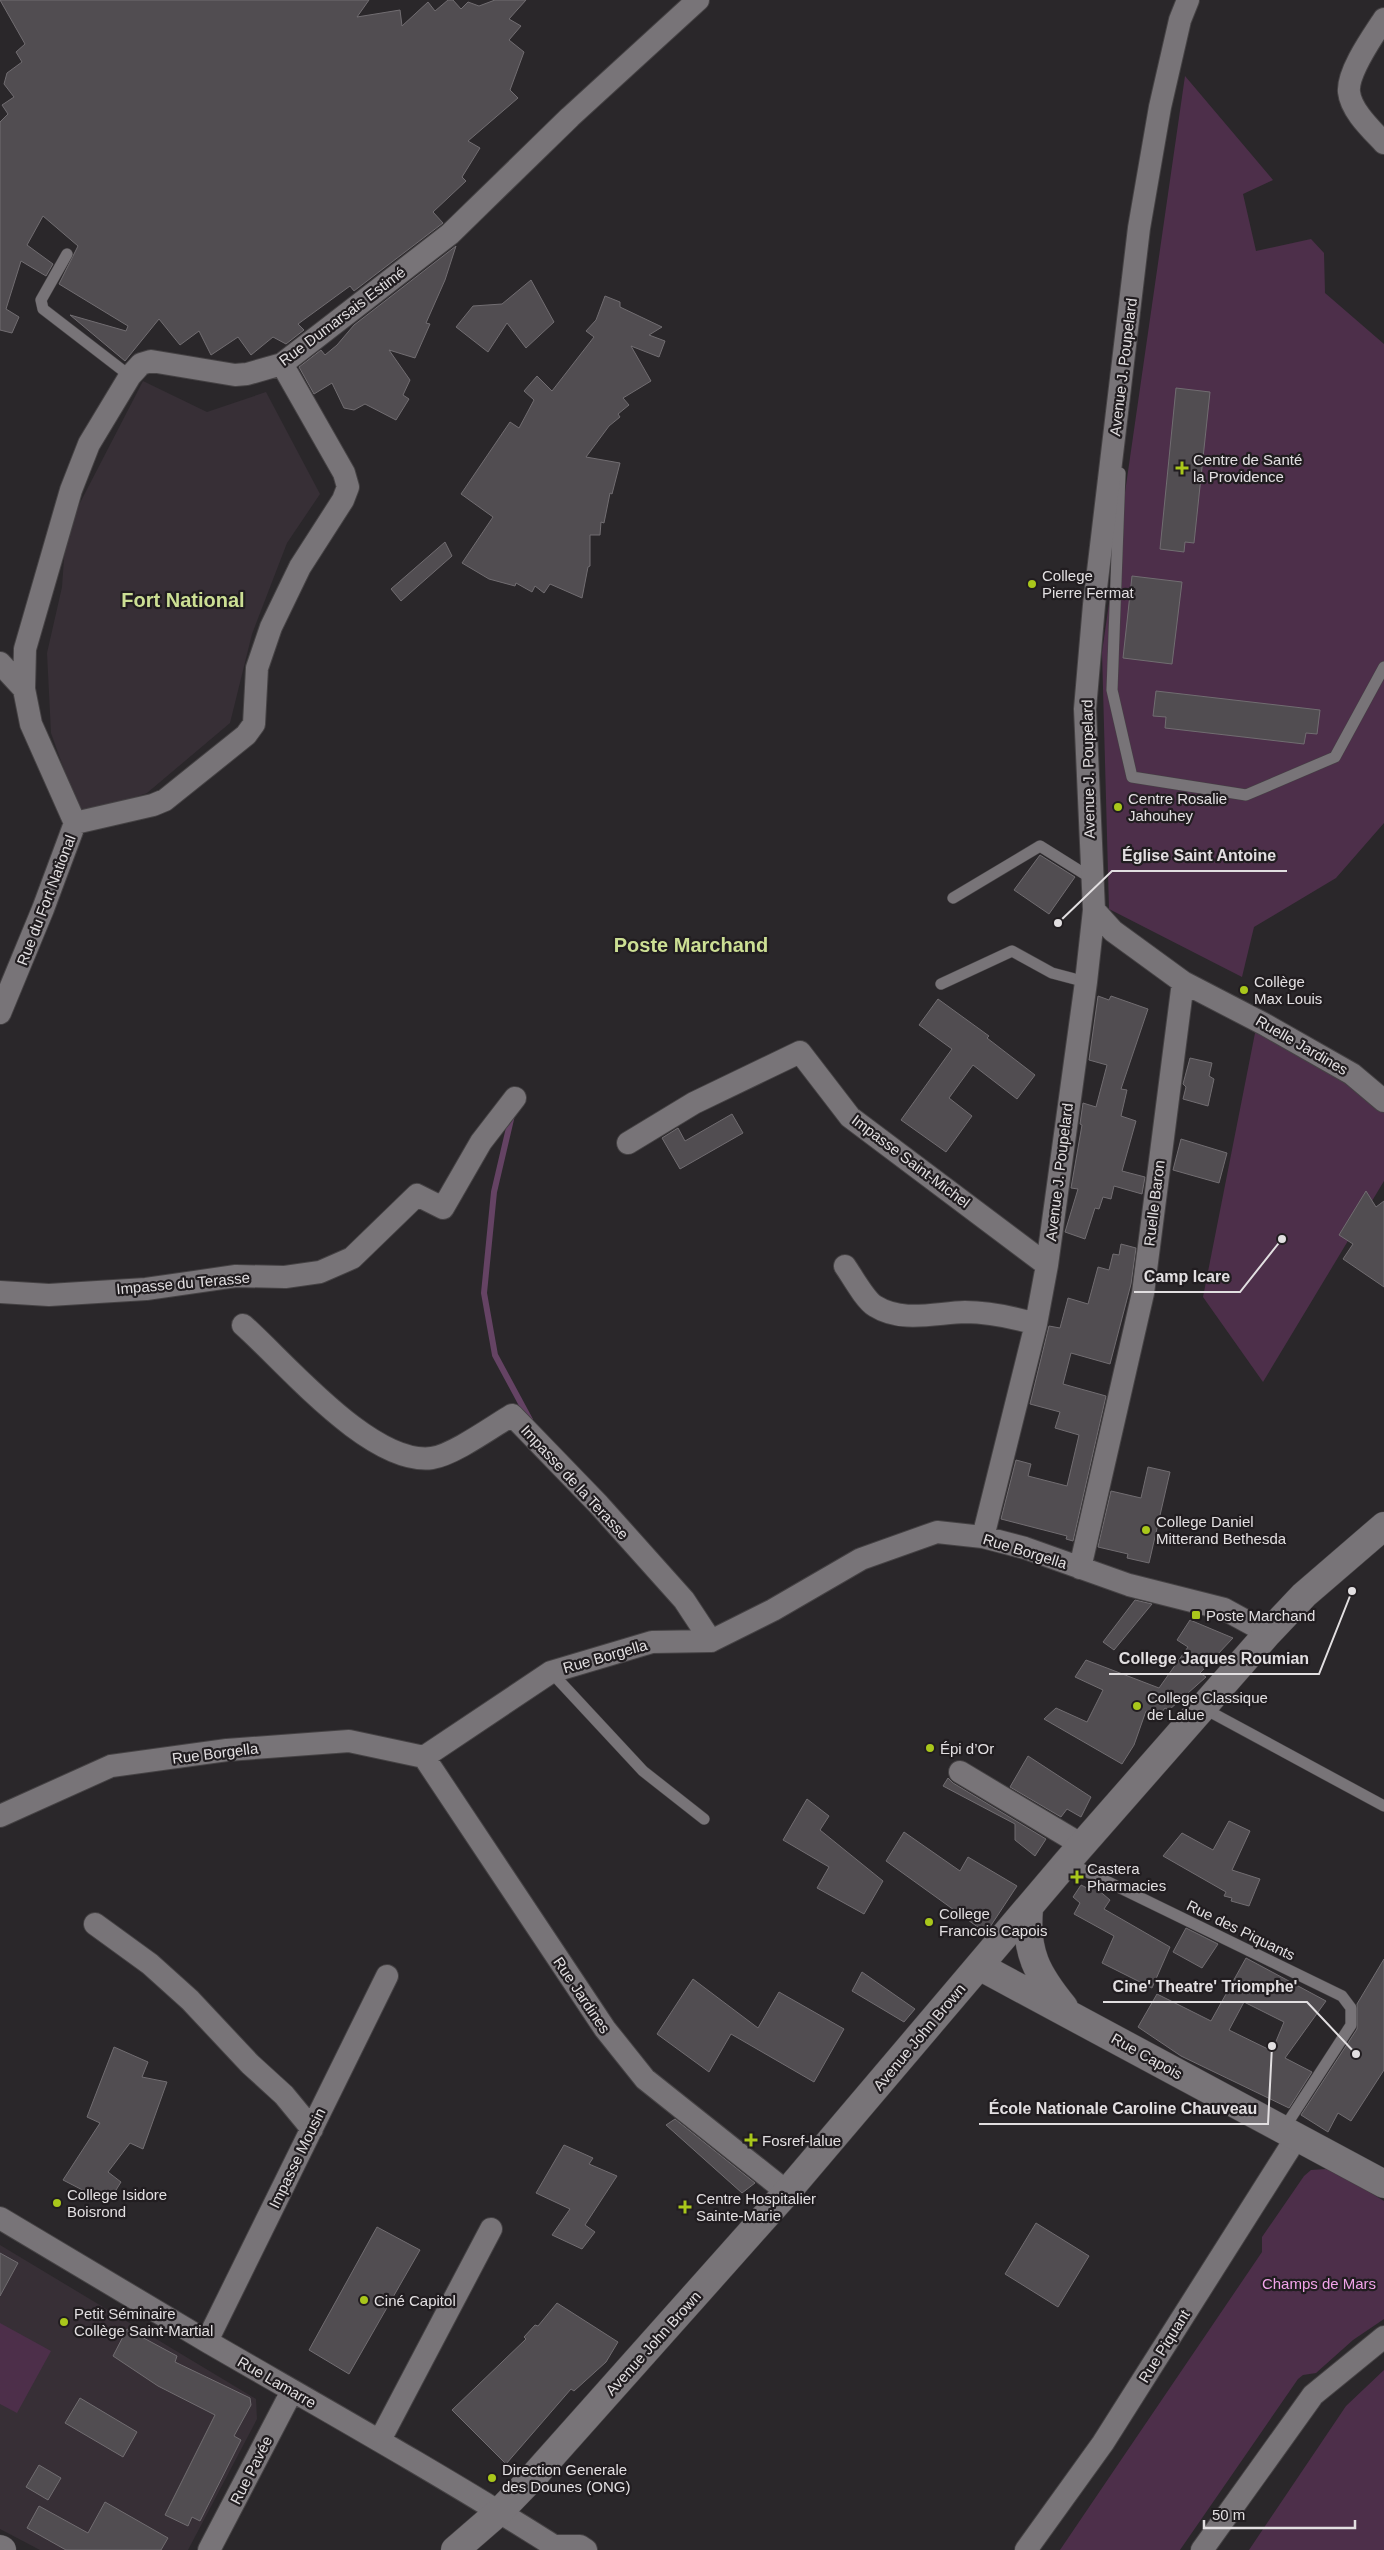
<svg xmlns="http://www.w3.org/2000/svg" width="1384" height="2550" font-family="Helvetica,sans-serif">
<style>
.built{fill:#372f36}
.green{fill:#4d2f4a}
.lines{fill:none;stroke-linecap:round;stroke-linejoin:round}
.stream{stroke:#654364;stroke-width:6}
.building{fill:#514d51;stroke:#716d71;fill-rule:evenodd}
.lane-casing{stroke:#454244;stroke-width:12}
.street-casing{stroke:#454244;stroke-width:24}
.secondary-casing{stroke:#454244;stroke-width:29}
.lane{stroke:#787478;stroke-width:11}
.street{stroke:#787478;stroke-width:22}
.secondary{stroke:#787478;stroke-width:28}
.poi-dot{fill:#a9c71b;stroke:#211d20;stroke-width:2}
.labels{text-anchor:middle;dominant-baseline:central;stroke-width:4.5;stroke-linejoin:round;paint-order:stroke}
.street-label{font-size:15px;fill:#e2dfe1;stroke:#211d20}
.poi-label{font-size:15px;fill:#e2dfe1;stroke:#211d20;text-anchor:start}
.park-label{font-size:15px;fill:#f1a3e9;stroke:#211d20}
.district-label{font-size:20px;font-weight:bold;fill:#ccdf94;stroke:#211d20}
.leader{fill:none;stroke:#e2dfe1;stroke-width:2}
.callout-dot{fill:#e2dfe1;stroke:#211d20;stroke-width:2}
.callout-label{font-size:16px;text-anchor:middle;font-weight:bold;fill:#e2dfe1;stroke:#211d20;stroke-width:4.5;stroke-linejoin:round;paint-order:stroke}
</style>
<rect width="100%" height="100%" fill="#2a272a"/>
<path class="built" d="M143,381L207,412L266,392L320,494L287,543L252,634L230,723L147,793L81,817L51,733L47,653L62,587L66,530Z
M0,2245L256,2399L257,2419L188,2550H40L0,2529Z"/>
<path class="green" d="M1185,76L1273,180L1243,194L1256,251L1311,239L1324,253L1325,293L1384,344V823L1336,878L1254,927L1242,977L1109,909L1102,652Z
M1257,1023L1384,1106V1181L1263,1382L1203,1297Z
M1326,2169L1338,2173L1384,2201V2319L1353,2340L1316,2373L1303,2375L1298,2379L1180,2550H1060L1262,2252V2237L1304,2176L1311,2170Z
M0,2323L51,2351L17,2413L0,2404Z
M1384,2370V2550H1249L1346,2406Z"/>
<g class="lines">
<path class="stream" d="M512,1115L494,1192L484,1293L495,1355L530,1420"/>
</g>
<path class="building" d="M0,0H369L357,17L400,10L402,26L428,2L435,11L448,0H453L461,9L468,2L479,6L495,0H526L509,19L521,26L509,40L524,52L510,90L518,98L468,141L480,148L462,177L466,181L433,212L443,223L354,291L350,286L298,324L304,330L286,344L273,337L251,355L238,337L211,355L199,331L180,345L159,319L125,361L70,315L126,331L128,326L59,284L78,246L43,216L27,245L53,264L46,276L21,261L6,309L19,317L12,333L0,330V122L8,114L2,105L14,97L4,84L7,73L22,62L16,52L25,44Z
M456,246L445,280L426,323L430,324L415,358L389,350L410,380L403,395L409,399L396,420L365,404L354,410L344,408L332,383L314,394L299,367L321,350L325,355L337,345L354,325Z
M531,280L554,322L526,348L507,323L488,352L456,327L473,306L502,304Z
M605,296L620,302V307L662,327L649,335L665,341L659,357L631,346L651,381L623,398L629,405L618,414L620,417L609,426L586,457L620,463L612,494L610,493L604,523L601,522L600,535H590V566L588,567L582,598L550,584L544,593L535,586L532,592L516,583L515,586L489,579L462,563L493,517L461,494L510,422L519,428L534,400L524,391L537,376L552,391L594,337L586,331L596,320Z
M1176,388L1210,392L1194,543L1185,542L1184,552L1160,549Z
M445,542L452,556L401,601L391,589Z
M1132,576L1182,582L1172,664L1123,658Z
M1156,691L1320,710L1317,734L1306,733L1304,744L1165,728L1166,717L1153,716Z
M1040,855L1075,877L1049,914L1014,890Z
M1098,996L1109,1000L1111,996L1148,1009L1121,1089L1127,1090L1121,1116L1136,1121L1122,1171L1145,1177L1142,1194L1114,1186L1111,1199L1103,1197L1099,1209L1095,1208L1085,1239L1065,1232L1078,1189L1071,1188L1082,1125L1080,1124L1083,1103L1096,1107L1107,1065L1089,1060Z
M938,999L989,1036L987,1038L1035,1075L1017,1099L973,1065L949,1098L972,1116L946,1152L901,1120L952,1049L919,1025Z
M1190,1058L1212,1063L1209,1076L1214,1079L1208,1106L1183,1099L1186,1087L1183,1084Z
M732,1114L743,1133L680,1169L662,1138L678,1128L685,1141Z
M1181,1139L1227,1153L1219,1183L1173,1170Z
M1366,1191L1376,1207L1384,1201V1287L1343,1259L1353,1244L1339,1235Z
M1121,1244L1136,1248L1131,1284L1110,1364L1071,1353L1063,1384L1106,1396L1073,1541L1066,1539L1067,1536L1001,1519L1016,1460L1031,1464L1028,1476L1067,1486L1079,1435L1055,1428L1060,1412L1030,1404L1049,1326L1060,1328L1068,1298L1088,1304L1098,1267L1109,1270L1113,1254L1119,1255Z
M1148,1467L1170,1472L1149,1563L1127,1558L1128,1554L1098,1547L1111,1491L1141,1498Z
M1135,1600L1152,1604L1114,1650L1103,1642Z
M1190,1620L1233,1638L1200,1673L1206,1677L1169,1710L1165,1708L1158,1717L1146,1711L1134,1745L1122,1764L1044,1719L1056,1708L1087,1722L1103,1690L1075,1677L1086,1660L1159,1688L1188,1647L1177,1640Z
M1028,1756L1091,1797L1081,1817L1067,1809L1061,1817L1010,1787Z
M948,1778L953,1783L1046,1839L1035,1856L1015,1840V1824L943,1786Z
M807,1799L829,1816L820,1830L883,1881L864,1914L817,1888L829,1867L783,1840Z
M1229,1821L1250,1831L1232,1870L1260,1879L1249,1906L1231,1901L1232,1898L1224,1896L1226,1892L1163,1856L1182,1833L1213,1850Z
M904,1832L960,1871L968,1857L1017,1886L986,1933L886,1861Z
M1090,1883L1110,1900L1104,1909L1170,1947L1152,1988L1102,1963L1114,1936L1074,1914L1080,1903L1073,1897L1081,1885L1087,1888Z
M1186,1928L1218,1944L1202,1968L1173,1952Z
M1246,1958L1326,2001L1285,2058L1312,2072L1289,2108L1181,2056L1138,2027L1157,1994L1211,2021ZM1244,2002L1284,2022L1272,2051L1229,2030Z
M1384,1959V2070L1351,2121L1338,2113L1328,2132L1301,2115L1357,2029V2004Z
M862,1972L915,2009L904,2022L852,1991Z
M693,1979L758,2028L779,1992L844,2029L814,2082L731,2034L709,2072L657,2034Z
M114,2047L148,2062L142,2077L167,2082L143,2149L130,2143L108,2172L121,2182L108,2203L63,2180L100,2123L87,2117Z
M675,2119L755,2183L742,2193L666,2125Z
M564,2145L593,2158L589,2164L617,2176L585,2225L595,2232L582,2249L552,2235L570,2209L536,2193Z
M1036,2223L1089,2256L1058,2307L1005,2274Z
M377,2227L420,2250L349,2374L309,2350Z
M0,2253L18,2263L0,2296Z
M557,2303L618,2342L606,2362L574,2391L571,2389L506,2464L452,2410L526,2339L524,2337L535,2325L538,2326Z
M127,2329L177,2356L175,2362L250,2398L251,2405L234,2436L241,2440L200,2521L192,2517L188,2526L165,2515L215,2415L158,2386L113,2356Z
M80,2398L137,2432L123,2457L65,2423Z
M39,2465L61,2478L48,2500L26,2487Z
M105,2502L168,2538L161,2550H66L27,2528L39,2506L88,2533Z"/>
<g class="lines">
<g class="lane-casing">
<path id="lane" d="M67,254L41,300L43,309L130,376
M1120,473L1112,690L1132,777L1246,795L1335,757L1384,667
M953,898L1040,846L1091,878
M941,984L1012,951L1052,973L1086,982
M551,1672L643,1771L704,1819
M1203,1708L1384,1806
M1067,1862L1342,1996L1351,2008V2025L1283,2130"/>
</g>
<g class="street-casing">
<path id="street" d="M1384,19C1373,36 1347,72 1349,92C1351,111 1372,130 1384,143
M0,663L24,689
M75,823L31,724L24,689L25,649L71,490L89,444L130,376L141,364L151,361L235,375L247,374L282,364L450,234L570,117L698,0
M1094,910L1113,931L1183,982L1264,1024L1352,1074L1384,1101
M0,1013L43,909L75,823L153,805L165,800L246,735L254,724L257,668L271,627L300,567L343,500L348,487L344,473L282,364
M628,1143L694,1103L800,1052L850,1117L1047,1265
M845,1266C852,1276 865,1300 875,1306C902,1323 935,1313 965,1312C990,1312 1012,1317 1036,1324
M0,1292L49,1295L146,1289L236,1276L285,1277L320,1272L352,1258L417,1195L443,1208L481,1142L515,1098
M243,1325C285,1362 371,1466 432,1458C453,1455 492,1427 512,1415L599,1505L684,1600L711,1641
M983,1537L1036,1324L1047,1265L1086,982L1094,910L1085,709L1094,605L1139,228L1160,107L1180,20L1188,0
M1080,1568L1143,1293L1183,982
M424,1757L605,2029L645,2079L787,2192
M960,1772L1082,1845
M0,1816L111,1766L227,1750L349,1741L424,1757L551,1672L652,1642L711,1641L773,1610L861,1559L937,1532L983,1537L1025,1548L1129,1585L1224,1609L1268,1633
M95,1924L150,1964L190,2000L250,2064L284,2095L312,2129
M0,2218C69,2259 138,2301 208,2342C324,2409 440,2474 554,2546L557,2550
M207,2341L387,1976
M380,2440L491,2229
M554,2546H580L586,2550
M209,2550L292,2391
M1026,2550L1103,2443L1296,2138
M1202,2550L1313,2395L1384,2337"/>
</g>
<g class="secondary-casing">
<path id="secondary" d="M1029,1909C1025,1952 1037,1974 1064,2007
M979,1966L1384,2184
M0,2549L2,2550
M455,2550L500,2511L533,2477L787,2192L1067,1862L1268,1633L1304,1595L1384,1526"/>
</g>
<use href="#lane" class="lane"/>
<use href="#street" class="street"/>
<use href="#secondary" class="secondary"/>
</g>
<g class="poi-dot">
<path d="M1179.5 460.5h5v5h5v5h-5v5h-5v-5h-5v-5h5z"/>
<circle cx="1032" cy="584" r="5"/>
<circle cx="1118" cy="807" r="5"/>
<circle cx="1244" cy="990" r="5"/>
<circle cx="1146" cy="1530" r="5"/>
<rect x="1191" y="1610" width="10" height="10" rx="2.5"/>
<circle cx="1137" cy="1706" r="5"/>
<circle cx="930" cy="1748" r="5"/>
<path d="M1074.5 1869.5h5v5h5v5h-5v5h-5v-5h-5v-5h5z"/>
<circle cx="929" cy="1922" r="5"/>
<path d="M748.5 2132.5h5v5h5v5h-5v5h-5v-5h-5v-5h5z"/>
<circle cx="57" cy="2203" r="5"/>
<path d="M682.5 2199.5h5v5h5v5h-5v5h-5v-5h-5v-5h5z"/>
<circle cx="364" cy="2300" r="5"/>
<circle cx="64" cy="2322" r="5"/>
<circle cx="492" cy="2478" r="5"/>
</g>
<g class="labels">
<g class="street-label">
<text transform="translate(342 316) rotate(-37)">Rue Dumarsais Estimé</text>
<text transform="translate(1123 367) rotate(-83)">Avenue J. Poupelard</text>
<text transform="translate(1088 769) rotate(-91)">Avenue J. Poupelard</text>
<text transform="translate(46 900) rotate(-69)">Rue du Fort National</text>
<text transform="translate(1302 1045) rotate(30)">Ruelle Jardines</text>
<text transform="translate(911 1161) rotate(37)">Impasse Saint-Michel</text>
<text transform="translate(1059 1172) rotate(-83)">Avenue J. Poupelard</text>
<text transform="translate(1154 1203) rotate(-83)">Ruelle Baron</text>
<text transform="translate(183 1283) rotate(-5)">Impasse du Terasse</text>
<text transform="translate(575 1482) rotate(47)">Impasse de la Terasse</text>
<text transform="translate(1025 1551) rotate(17)">Rue Borgella</text>
<text transform="translate(605 1656) rotate(-16)">Rue Borgella</text>
<text transform="translate(215 1753) rotate(-7)">Rue Borgella</text>
<text transform="translate(1241 1930) rotate(26)">Rue des Piquants</text>
<text transform="translate(582 1995) rotate(56)">Rue Jardines</text>
<text transform="translate(919 2037) rotate(-50)">Avenue John Brown</text>
<text transform="translate(1147 2056) rotate(29)">Rue Capois</text>
<text transform="translate(297 2158) rotate(-64)">Impasse Mousin</text>
<text transform="translate(653 2343) rotate(-48)">Avenue John Brown</text>
<text transform="translate(1164 2346) rotate(-58)">Rue Piquant</text>
<text transform="translate(277 2382) rotate(30)">Rue Lamarre</text>
<text transform="translate(251 2470) rotate(-63)">Rue Pavée</text>
</g>
<g class="poi-label">
<text x="1193" y="459">Centre de Santé<tspan x="1193" dy="17">la Providence</tspan></text>
<text x="1042" y="575">College<tspan x="1042" dy="17">Pierre Fermat</tspan></text>
<text x="1128" y="798">Centre Rosalie<tspan x="1128" dy="17">Jahouhey</tspan></text>
<text x="1254" y="981">Collège<tspan x="1254" dy="17">Max Louis</tspan></text>
<text x="1156" y="1521">College Daniel<tspan x="1156" dy="17">Mitterand Bethesda</tspan></text>
<text x="1206" y="1615">Poste Marchand</text>
<text x="1147" y="1697">College Classique<tspan x="1147" dy="17">de Lalue</tspan></text>
<text x="940" y="1748">Épi d’Or</text>
<text x="1087" y="1868">Castera<tspan x="1087" dy="17">Pharmacies</tspan></text>
<text x="939" y="1913">College<tspan x="939" dy="17">Francois Capois</tspan></text>
<text x="762" y="2140">Fosref-lalue</text>
<text x="67" y="2194">College Isidore<tspan x="67" dy="17">Boisrond</tspan></text>
<text x="696" y="2198">Centre Hospitalier<tspan x="696" dy="17">Sainte-Marie</tspan></text>
<text x="374" y="2300">Ciné Capitol</text>
<text x="74" y="2313">Petit Séminaire<tspan x="74" dy="17">Collège Saint-Martial</tspan></text>
<text x="502" y="2469">Direction Generale<tspan x="502" dy="17">des Dounes (ONG)</tspan></text>
</g>
<g class="park-label">
<text x="1319" y="2283">Champs de Mars</text>
</g>
<g class="district-label">
<text x="183" y="600">Fort National</text>
<text x="691" y="945">Poste Marchand</text>
</g>
</g>
<path class="leader" d="M1058 923L1112 871H1287M1282 1239L1240 1292H1134M1352 1591L1319 1674H1109M1356 2054L1307 2002H1103M1272 2046L1268 2124H979"/>
<g class="callout-dot">
<circle cx="1058" cy="923" r="5"/>
<circle cx="1282" cy="1239" r="5"/>
<circle cx="1352" cy="1591" r="5"/>
<circle cx="1356" cy="2054" r="5"/>
<circle cx="1272" cy="2046" r="5"/>
</g>
<g class="callout-label">
<text x="1199" y="861">Église Saint Antoine</text>
<text x="1187" y="1282">Camp Icare</text>
<text x="1214" y="1664">College Jaques Roumian</text>
<text x="1205" y="1992">Cine' Theatre' Triomphe'</text>
<text x="1123" y="2114">École Nationale Caroline Chauveau</text>
</g>
<path d="M1204 2520v8h151v-8" fill="none" stroke="#e2dfe1" stroke-width="2.5"/>
<text x="1212" y="2520" font-size="15" fill="#e2dfe1" stroke="#211d20" stroke-width="4" paint-order="stroke">50 m</text>
</svg>
